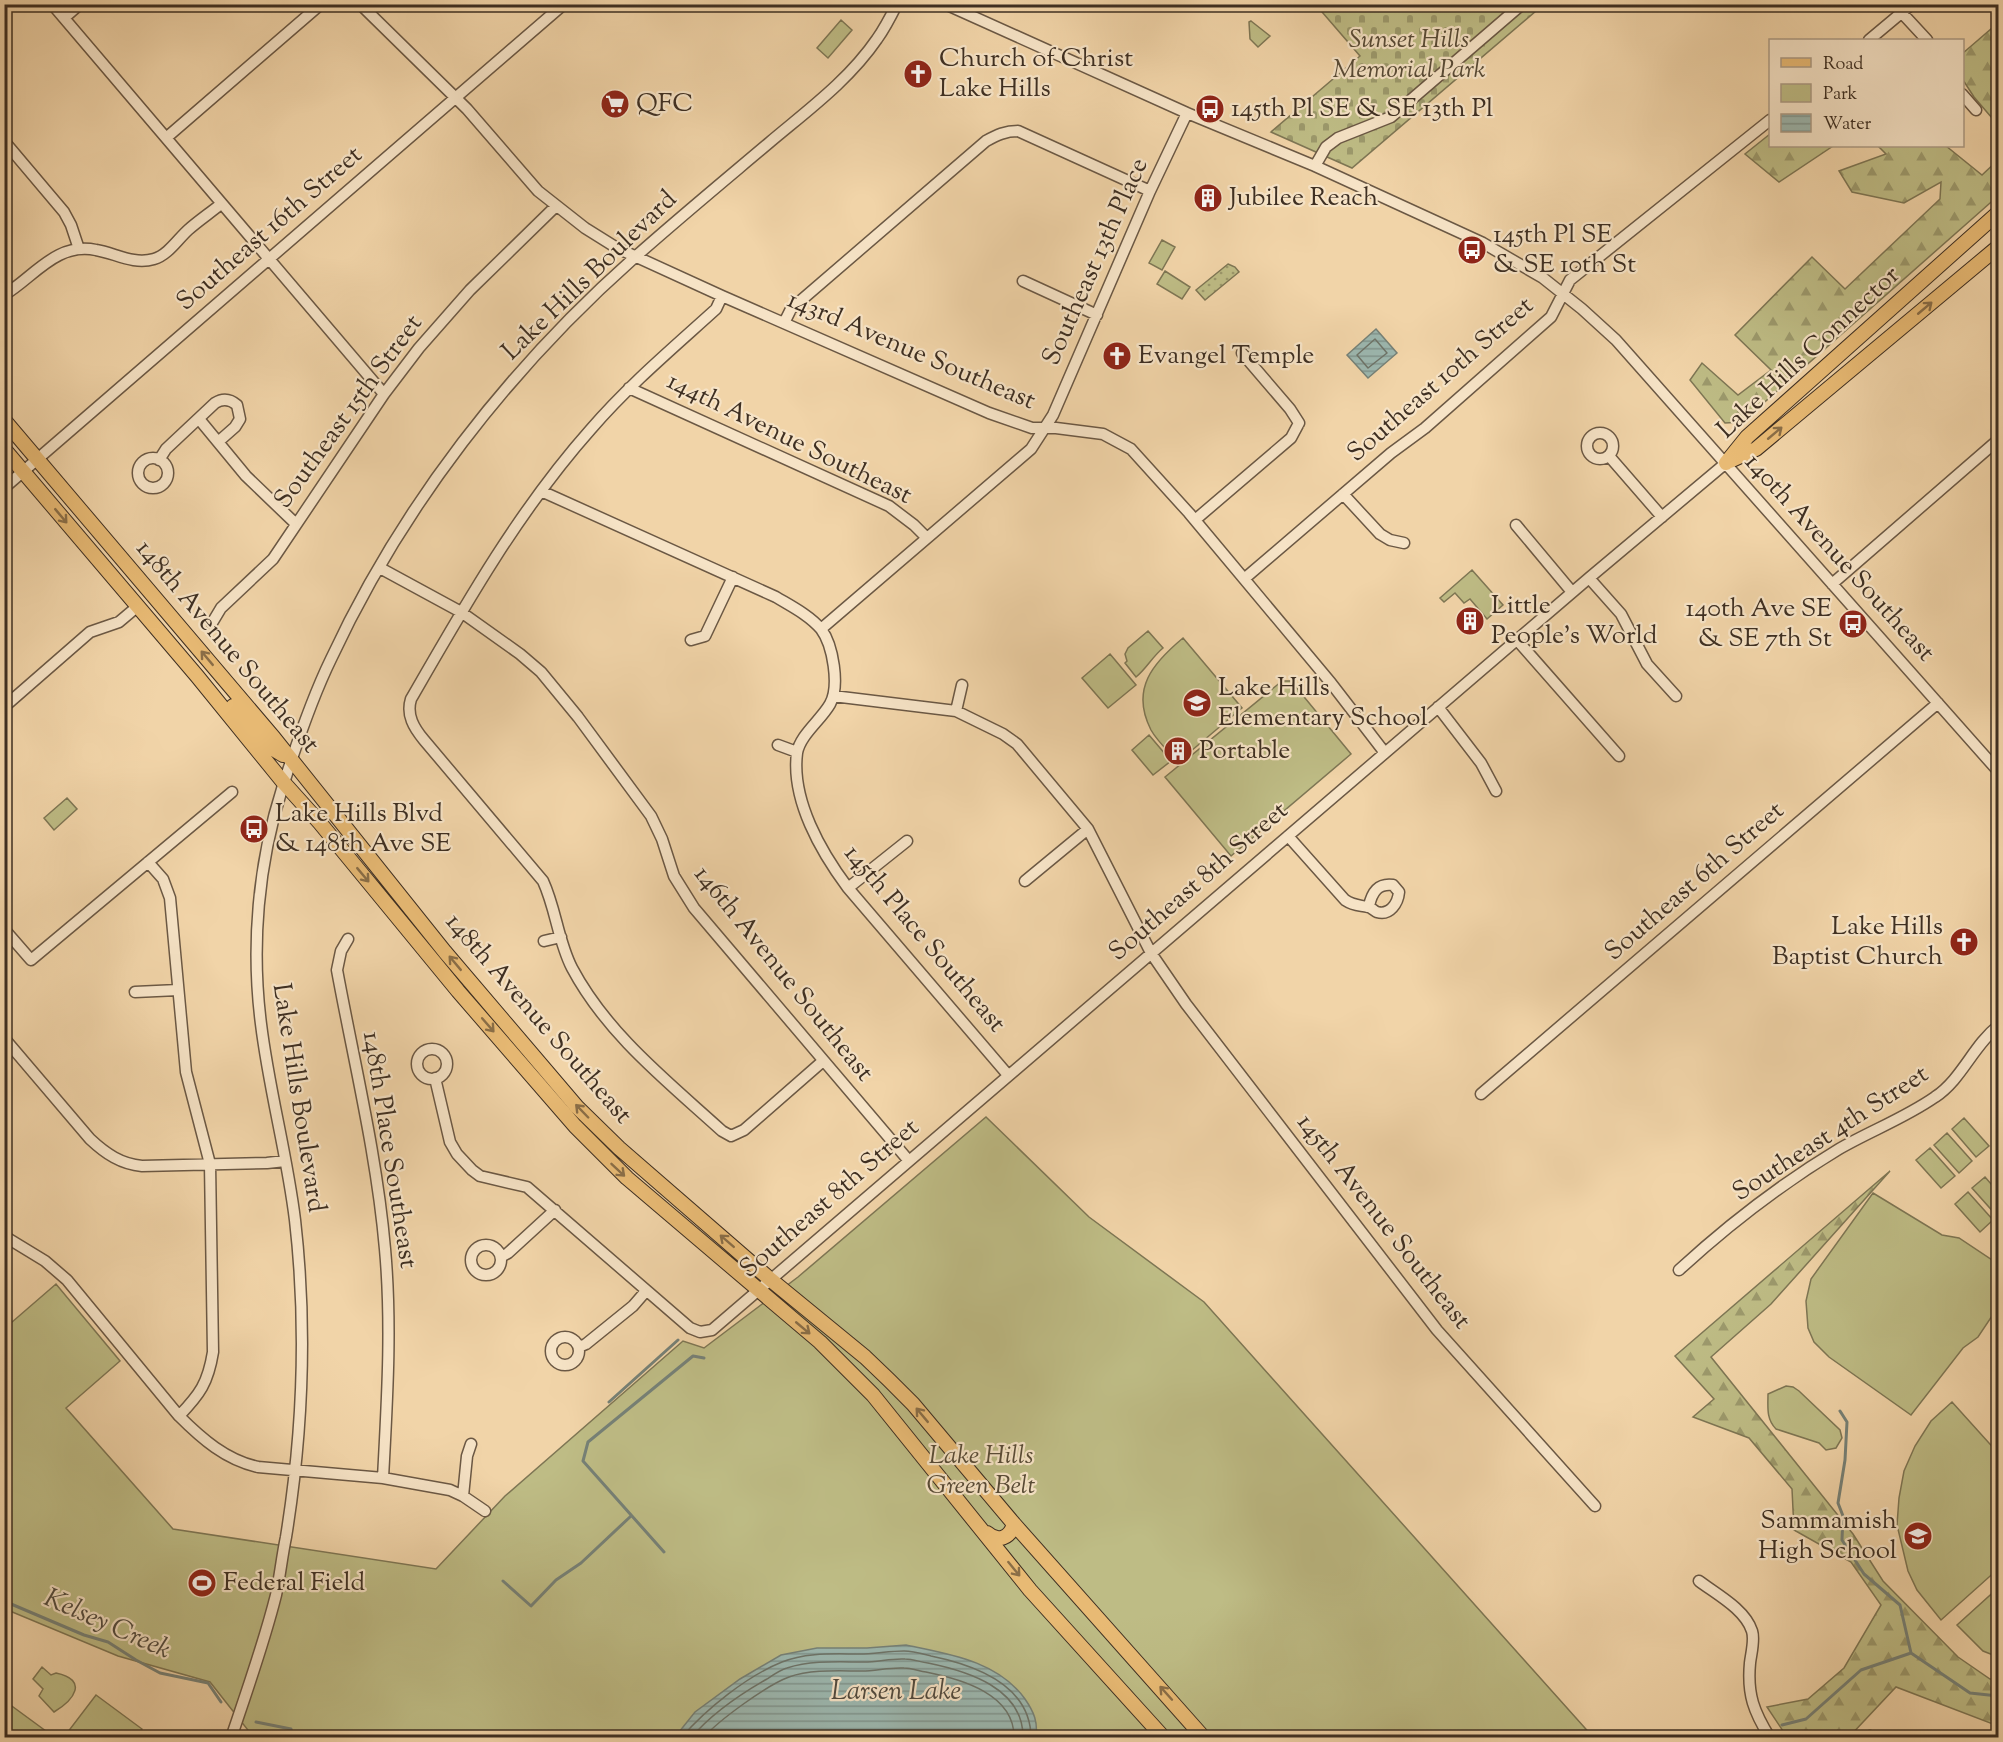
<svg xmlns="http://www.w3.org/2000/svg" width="2003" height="1742" font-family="'Sorts Mill Goudy',serif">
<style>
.grass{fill:url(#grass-dots);stroke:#7e7654;stroke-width:1.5}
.forest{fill:url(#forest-firs);stroke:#7e7654;stroke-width:1.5}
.cemetery{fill:url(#cemetery-stones);stroke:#7e7654;stroke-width:1.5}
.park{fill:#bebc85;stroke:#7e7654;stroke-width:1.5}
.water{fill:url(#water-rules);stroke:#768177;stroke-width:1.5}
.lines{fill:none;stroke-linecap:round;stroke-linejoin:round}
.shore{stroke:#6d7368;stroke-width:1.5}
.stream{stroke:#768177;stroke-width:3}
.minor-casing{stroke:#6b5844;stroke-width:13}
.major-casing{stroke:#3e2f22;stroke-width:16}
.minor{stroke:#f6e3c6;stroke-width:10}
.major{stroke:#e8ba74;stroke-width:14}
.oneway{stroke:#8a6e47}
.labels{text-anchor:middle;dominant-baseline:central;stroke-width:4.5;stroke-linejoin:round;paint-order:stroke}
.park-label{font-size:26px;font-style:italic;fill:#584b36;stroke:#f6e3c6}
.poi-label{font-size:26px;fill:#3e2f22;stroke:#f6e3c6;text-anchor:start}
.street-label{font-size:26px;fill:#3e2f22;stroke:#f6e3c6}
.water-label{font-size:27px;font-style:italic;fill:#514a3e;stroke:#f6e3c6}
</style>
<defs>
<pattern id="grass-dots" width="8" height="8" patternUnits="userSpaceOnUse" patternTransform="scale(1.5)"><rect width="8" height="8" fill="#bebc85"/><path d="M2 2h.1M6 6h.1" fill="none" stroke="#9c996c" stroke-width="1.8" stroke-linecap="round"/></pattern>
<pattern id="forest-firs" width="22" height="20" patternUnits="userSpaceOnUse" patternTransform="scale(1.5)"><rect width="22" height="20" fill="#bebc85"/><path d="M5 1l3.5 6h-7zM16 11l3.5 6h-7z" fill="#9c996c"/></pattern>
<pattern id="cemetery-stones" width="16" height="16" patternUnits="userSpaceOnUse" patternTransform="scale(1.5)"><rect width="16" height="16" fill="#bebc85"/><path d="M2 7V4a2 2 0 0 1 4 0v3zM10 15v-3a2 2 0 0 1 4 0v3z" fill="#9c996c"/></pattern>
<pattern id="water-rules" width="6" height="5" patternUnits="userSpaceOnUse" patternTransform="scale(1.5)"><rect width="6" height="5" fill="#9cb7af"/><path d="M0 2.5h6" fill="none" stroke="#81958e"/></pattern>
</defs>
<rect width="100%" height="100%" fill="#f1d4a8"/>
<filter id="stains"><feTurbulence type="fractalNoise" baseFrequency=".00333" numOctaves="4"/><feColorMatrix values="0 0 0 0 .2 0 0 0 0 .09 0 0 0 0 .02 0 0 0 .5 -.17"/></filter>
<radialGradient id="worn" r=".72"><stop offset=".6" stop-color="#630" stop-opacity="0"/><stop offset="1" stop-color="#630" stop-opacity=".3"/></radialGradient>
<path class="grass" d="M1228,264L1235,267L1239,272L1205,300L1196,290Z"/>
<path class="forest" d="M1998,23V125L1974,97L1963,80V53Z
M1770,134V146H1833L1779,182L1745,154Z
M1878,146H1946L1982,175L1998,160V196L1742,422L1725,423L1690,380L1702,363L1738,395L1771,370L1735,335L1812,257L1845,289L1940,199L1941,182L1904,203L1852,192L1839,171L1886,154Z
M1890,1171L1771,1304L1711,1357L1853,1534L1883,1581L1958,1657L1990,1679H1998V1726L1896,1687L1849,1737H1787L1767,1707L1808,1699L1844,1668L1881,1605L1851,1562L1794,1530L1792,1489L1749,1438L1693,1417L1714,1399L1675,1356Z"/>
<path class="cemetery" d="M1316,5H1543L1352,168L1271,132L1360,56Z"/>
<path class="park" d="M841,20L852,30L828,58L817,48Z
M1251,21L1270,36L1258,47L1250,39L1249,22Z
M1162,240L1175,247L1162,270L1149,263Z
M1165,271L1190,287L1182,299L1157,284Z
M1472,570L1503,605L1487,619L1470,599L1464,603L1455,593L1444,602L1440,598Z
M1148,631L1163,648C1152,657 1147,668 1136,677L1125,663L1127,661L1125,654L1128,648Z
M1183,638L1242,708L1178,762C1169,752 1157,741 1151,730C1130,689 1153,663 1183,638Z
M1110,654L1136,685L1108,708L1082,678Z
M1282,681H1291L1351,754L1231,856L1165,777Z
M1149,735L1171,761L1153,775L1132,750Z
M67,798L77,809L54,830L44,818Z
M986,1117L1089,1217L1204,1302L1593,1737H258L251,1734L210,1682L118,1656L5,1609L4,1329L56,1284L120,1361L66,1408L173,1529L436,1569L505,1496L683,1341L704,1348L798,1277Z
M1964,1118L1989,1146L1976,1157L1952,1129Z
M1947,1133L1972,1161L1959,1173L1934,1145Z
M1930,1148L1955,1176L1941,1188L1916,1160Z
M1985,1177L1998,1192L1997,1216L1972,1188Z
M1968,1192L1993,1220L1980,1232L1955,1204Z
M1873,1193L1942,1235L1959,1238L1998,1264V1307L1978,1337L1963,1348L1911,1415L1829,1357L1814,1342L1808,1328L1806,1301L1811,1279Z
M1786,1386L1793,1387L1799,1391L1840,1430L1842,1438L1836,1448L1826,1450L1819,1443L1776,1429C1766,1419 1768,1407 1768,1394Z
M1952,1402L1998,1453V1569L1941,1620L1917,1590L1908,1571L1897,1525L1899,1498L1904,1471L1915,1446L1931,1421Z
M1998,1588V1657L1983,1651L1957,1625Z
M42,1667L51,1675L56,1673C89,1680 74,1700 54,1712L39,1696L43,1689L33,1679Z
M96,1695L142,1729L135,1737H73L67,1733Z
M5,1701L54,1737H5Z"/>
<path class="water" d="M1376,329L1397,353L1368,378L1347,355Z
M906,1645C949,1654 998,1661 1025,1699C1034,1712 1038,1722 1036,1737H675L695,1712L740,1679L781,1655L817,1648H867Z"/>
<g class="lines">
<path class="shore" d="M1375,339L1387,353L1368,368L1357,355Z
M681,1738C706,1709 747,1676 782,1662C806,1652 834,1654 859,1654C874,1654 889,1651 904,1651C913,1651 923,1654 931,1656C975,1665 1031,1685 1031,1738
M691,1738C712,1713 739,1695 767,1679C773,1675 780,1670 787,1668C812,1660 839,1662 864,1662C878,1662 892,1658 905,1659C913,1659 920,1662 928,1663C967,1671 1024,1688 1023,1738
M703,1738C719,1720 767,1685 789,1677C812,1669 839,1671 862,1671C876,1671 890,1667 904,1668C911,1668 919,1671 926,1672C961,1679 1015,1694 1014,1738"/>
<path class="stream" d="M609,1402L678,1340
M664,1552L583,1461L588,1442L693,1356L704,1358
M503,1581L531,1606L556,1580L581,1563L631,1516
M4,1601L84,1635L108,1642L136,1660L160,1673L208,1683L221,1702
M1911,1653L1970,1693L1998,1696
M256,1722L291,1729L294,1738
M1782,1725L1806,1719L1861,1670L1911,1653L1900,1605L1864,1574L1842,1540L1843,1516L1838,1503L1845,1460L1847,1422L1840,1411
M1732,1738L1752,1732"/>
<g class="minor-casing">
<path id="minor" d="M52,4L384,394
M360,4L467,109L538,191L585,228L617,248L722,296L989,413L1032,428H1056L1103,434L1131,449L1189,513L1331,683L1385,753
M945,4L1187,113L1315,166L1483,243L1543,278L1582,309L1616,340L1998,771
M1902,13L1927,40
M64,18L80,4
M1869,40L1912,4
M1962,94L1976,110
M166,138L321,4
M4,141L64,212L71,225L79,249
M1315,166L1326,147L1338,138L1391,117L1520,6
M1023,281L1097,315
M4,295C34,277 56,242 96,250C115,253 133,265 154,259C168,255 178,239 188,230C198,221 210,213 221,204
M722,296L716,309C673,348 629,385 591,429C519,510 465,605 411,699C406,715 414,728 424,740L543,881C556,909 558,941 572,968C607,1034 667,1081 722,1131L731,1136
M784,323L791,309L986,141C997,135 1005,131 1018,131L1150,191
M1242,353L1290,409L1299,423
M629,388L889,506L914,525L926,537
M199,419L246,476L296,524
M1587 446a13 13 0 1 1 26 0a13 13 0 1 1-26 0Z
M1609,456L1662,517
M138 473a15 15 0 1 1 30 0a15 15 0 1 1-30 0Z
M159,460L166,449L215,403C223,398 230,399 237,405L240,419L235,427L218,442
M4,488L564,4
M541,491L776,597C791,606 809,615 821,629C833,645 840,686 830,704C821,720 800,735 797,753C791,800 821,852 848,888L1008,1075
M1343,494L1380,534L1390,540L1404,543
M1195,520L1291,438L1299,423
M1516,525L1572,592
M380,568L461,612L520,654L541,672L578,717L651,816L662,839L674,876L694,908L909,1161
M1589,578L1621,614L1647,664L1676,696
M1244,579L1391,453L1425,428L1551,317L1570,280L1770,120
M1832,584L1998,440
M212,623L221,608L273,559L384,394L419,348L470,290L555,207
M821,629L1031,449L1053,415L1150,191L1187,113
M691,640L705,636L733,577
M1517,640L1619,756
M833,696L956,711L1003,734L1017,744L1088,829L1151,953L1186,1004L1437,1330L1595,1506
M4,707L90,632L119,622L138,606
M1438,707L1481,763L1496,791
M956,711L962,685
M778,745L797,752
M1288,836L1345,900C1354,906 1359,905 1368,907C1371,907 1374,911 1377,912C1390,916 1398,903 1399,892L1393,885C1378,883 1372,892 1369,906
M148,862L163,879L170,898L186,1072L210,1164L213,1352C208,1383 200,1394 179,1416
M1025,881L1088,829
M848,888L907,841
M4,929L31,960L232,792
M348,939L341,951L337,970C354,1062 377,1156 385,1249C392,1326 387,1402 383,1478
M544,941L561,937
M135,992L178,990
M4,1038L90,1139C106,1154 121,1164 142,1166L267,1163L285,1161
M417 1064a15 15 0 1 1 30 0a15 15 0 1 1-30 0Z
M435,1078L450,1142L457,1154L472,1170L480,1176L527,1187L690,1328L700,1332L712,1330L1589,578L1726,463
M1481,1094L1938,703
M731,1136L744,1130L823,1061
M4,1236L45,1261L67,1280L179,1416C202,1439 226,1460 258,1467L383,1478L450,1490L463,1496L485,1511
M471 1260a15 15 0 1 1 30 0a15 15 0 1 1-30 0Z
M501,1257L508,1253L555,1210
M1679,1270C1728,1225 1781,1184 1839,1149C1870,1131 1905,1118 1935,1097C1962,1079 1973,1046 1998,1026
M551 1351a14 14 0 1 1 28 0a14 14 0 1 1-28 0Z
M579,1347L586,1344L633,1306L646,1291
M463,1496L467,1456L471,1444
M1699,1581C1716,1594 1745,1609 1752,1631C1755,1640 1751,1654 1750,1663C1747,1695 1754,1712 1770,1738
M1870,1736L1872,1738
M231,1738C247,1691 264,1643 276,1595C280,1576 282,1556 286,1537C303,1432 307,1325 295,1220C287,1154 269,1090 261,1024C251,946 258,864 282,789C296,745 311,700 331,659C402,506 509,369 634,258C679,218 725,180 770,142C808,110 849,80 877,39C885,28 891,16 897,4"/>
</g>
<g class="major-casing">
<path id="major" d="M4,420L274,738L445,952L577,1107L619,1148L771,1280L865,1357L889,1380L913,1404L1014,1524L1204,1738
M4,449L197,676L284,783L320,823L458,991L575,1126L627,1178L820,1342L873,1395L1030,1590L1164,1738
M1730,461L1756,449L1998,247
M1726,463L1747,437L1998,213
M233,706L265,744L283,755
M987,1533C998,1543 1010,1538 1014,1524"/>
</g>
<use href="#minor" class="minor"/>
<use href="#major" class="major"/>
</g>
<defs><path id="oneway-shaft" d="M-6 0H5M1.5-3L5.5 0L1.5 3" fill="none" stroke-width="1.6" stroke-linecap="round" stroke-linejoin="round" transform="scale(1.5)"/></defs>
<g class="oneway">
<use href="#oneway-shaft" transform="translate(1925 308) rotate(-40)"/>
<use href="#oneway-shaft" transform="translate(1775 433) rotate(-40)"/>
<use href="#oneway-shaft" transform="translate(61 516) rotate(50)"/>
<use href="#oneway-shaft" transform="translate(207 658) rotate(-130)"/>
<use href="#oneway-shaft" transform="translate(363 875) rotate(50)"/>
<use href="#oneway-shaft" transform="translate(455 963) rotate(-130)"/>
<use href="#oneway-shaft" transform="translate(488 1025) rotate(49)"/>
<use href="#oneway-shaft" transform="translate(582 1111) rotate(-134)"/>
<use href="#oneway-shaft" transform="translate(618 1170) rotate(43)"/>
<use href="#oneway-shaft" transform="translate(727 1241) rotate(-139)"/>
<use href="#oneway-shaft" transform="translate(803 1328) rotate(40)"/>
<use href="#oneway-shaft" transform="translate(922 1415) rotate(-130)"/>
<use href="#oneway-shaft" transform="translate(1014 1569) rotate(51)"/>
<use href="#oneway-shaft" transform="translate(1166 1693) rotate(-132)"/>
</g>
<defs>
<g id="church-disc" transform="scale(1.5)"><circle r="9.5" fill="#8f2418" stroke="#f6e3c6"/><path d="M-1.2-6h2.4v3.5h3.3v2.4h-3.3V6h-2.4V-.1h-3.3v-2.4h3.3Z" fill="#fff"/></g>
<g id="supermarket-disc" transform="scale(1.5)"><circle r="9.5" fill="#8f2418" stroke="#f6e3c6"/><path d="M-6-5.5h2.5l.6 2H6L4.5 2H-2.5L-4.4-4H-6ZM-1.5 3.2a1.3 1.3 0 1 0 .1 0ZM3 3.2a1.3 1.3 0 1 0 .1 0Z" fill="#fff"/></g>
<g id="bus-disc" transform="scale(1.5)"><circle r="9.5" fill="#8f2418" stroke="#f6e3c6"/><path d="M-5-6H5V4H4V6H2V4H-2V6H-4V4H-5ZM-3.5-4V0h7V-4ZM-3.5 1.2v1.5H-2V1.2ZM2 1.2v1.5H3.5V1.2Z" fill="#fff"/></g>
<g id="building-disc" transform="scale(1.5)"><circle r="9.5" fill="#8f2418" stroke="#f6e3c6"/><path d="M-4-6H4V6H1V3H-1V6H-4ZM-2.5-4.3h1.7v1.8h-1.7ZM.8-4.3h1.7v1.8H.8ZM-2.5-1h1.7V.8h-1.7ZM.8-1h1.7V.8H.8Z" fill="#fff"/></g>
<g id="school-disc" transform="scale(1.5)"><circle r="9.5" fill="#8f2418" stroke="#f6e3c6"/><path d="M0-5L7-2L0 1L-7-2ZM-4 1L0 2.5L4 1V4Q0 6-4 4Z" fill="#fff"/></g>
<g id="stadium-disc" transform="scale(1.5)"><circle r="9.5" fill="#8f2418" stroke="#f6e3c6"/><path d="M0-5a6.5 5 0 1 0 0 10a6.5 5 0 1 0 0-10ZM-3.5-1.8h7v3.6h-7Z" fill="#fff"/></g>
</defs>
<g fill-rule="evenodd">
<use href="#church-disc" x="918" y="74"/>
<use href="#supermarket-disc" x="615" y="104"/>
<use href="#bus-disc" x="1210" y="109"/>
<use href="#building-disc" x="1208" y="198"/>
<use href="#bus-disc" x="1472" y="250"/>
<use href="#church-disc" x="1117" y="356"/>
<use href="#building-disc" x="1470" y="621"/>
<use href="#bus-disc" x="1853" y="624"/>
<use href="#school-disc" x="1197" y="703"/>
<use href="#building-disc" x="1178" y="751"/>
<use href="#bus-disc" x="254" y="829"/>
<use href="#church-disc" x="1964" y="942"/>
<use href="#school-disc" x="1918" y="1536"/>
<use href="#stadium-disc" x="202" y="1583"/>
</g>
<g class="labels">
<g class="park-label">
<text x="1409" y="40">Sunset Hills<tspan x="1409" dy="30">Memorial Park</tspan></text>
<text x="981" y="1456">Lake Hills<tspan x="981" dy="30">Green Belt</tspan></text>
</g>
<g class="poi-label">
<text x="939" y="59">Church of Christ<tspan x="939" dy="30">Lake Hills</tspan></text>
<text x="636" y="104">QFC</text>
<text x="1231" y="109">145th Pl SE &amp; SE 13th Pl</text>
<text x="1229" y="198">Jubilee Reach</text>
<text x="1493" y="235">145th Pl SE<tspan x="1493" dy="30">&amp; SE 10th St</tspan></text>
<text x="1138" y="356">Evangel Temple</text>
<text x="1491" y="606">Little<tspan x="1491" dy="30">People's World</tspan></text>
<text x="1832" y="609" text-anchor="end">140th Ave SE<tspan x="1832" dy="30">&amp; SE 7th St</tspan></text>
<text x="1218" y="688">Lake Hills<tspan x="1218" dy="30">Elementary School</tspan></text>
<text x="1199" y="751">Portable</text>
<text x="275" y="814">Lake Hills Blvd<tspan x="275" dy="30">&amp; 148th Ave SE</tspan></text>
<text x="1943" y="927" text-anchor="end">Lake Hills<tspan x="1943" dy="30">Baptist Church</tspan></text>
<text x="1897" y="1521" text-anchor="end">Sammamish<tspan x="1897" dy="30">High School</tspan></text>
<text x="223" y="1583">Federal Field</text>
</g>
<g class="street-label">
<text transform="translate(270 229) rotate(-41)">Southeast 16th Street</text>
<text transform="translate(1096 262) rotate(-66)">Southeast 13th Place</text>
<text transform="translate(590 276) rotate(-44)">Lake Hills Boulevard</text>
<text transform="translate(911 351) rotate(23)">143rd Avenue Southeast</text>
<text transform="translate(1809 353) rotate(-43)">Lake Hills Connector</text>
<text transform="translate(1441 380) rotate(-41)">Southeast 10th Street</text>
<text transform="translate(349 412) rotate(-54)">Southeast 15th Street</text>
<text transform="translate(789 439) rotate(26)">144th Avenue Southeast</text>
<text transform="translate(1839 558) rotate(48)">140th Avenue Southeast</text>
<text transform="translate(227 647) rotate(50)">148th Avenue Southeast</text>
<text transform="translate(1199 882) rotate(-41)">Southeast 8th Street</text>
<text transform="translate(1695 882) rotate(-41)">Southeast 6th Street</text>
<text transform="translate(924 939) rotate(50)">145th Place Southeast</text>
<text transform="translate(783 974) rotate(51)">146th Avenue Southeast</text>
<text transform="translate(538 1019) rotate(49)">148th Avenue Southeast</text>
<text transform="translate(298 1098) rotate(81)">Lake Hills Boulevard</text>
<text transform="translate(1831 1134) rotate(-33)">Southeast 4th Street</text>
<text transform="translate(389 1150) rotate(81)">148th Place Southeast</text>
<text transform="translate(830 1199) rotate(-41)">Southeast 8th Street</text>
<text transform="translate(1383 1222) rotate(52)">145th Avenue Southeast</text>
</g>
<g class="water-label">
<text transform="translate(107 1625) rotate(24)">Kelsey Creek</text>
<text x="896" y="1692">Larsen Lake</text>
</g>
</g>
<rect width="2003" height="1742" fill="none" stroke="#f1d4a8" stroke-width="24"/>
<rect x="6" y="6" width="1991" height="1730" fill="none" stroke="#3e2f22" stroke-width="3"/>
<rect x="12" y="12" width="1979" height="1718" fill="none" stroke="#3e2f22" stroke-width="1.5"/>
<rect x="1769" y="39" width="195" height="108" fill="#f6e3c6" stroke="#ac9b84" stroke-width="1.5"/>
<rect x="1781" y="58" width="30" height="9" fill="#e8ba74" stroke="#ac9b84" stroke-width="1.5"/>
<text x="1823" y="69" font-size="18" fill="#3e2f22">Road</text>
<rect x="1781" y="84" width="30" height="18" fill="#bebc85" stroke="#ac9b84" stroke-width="1.5"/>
<text x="1823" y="99" font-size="18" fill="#3e2f22">Park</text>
<rect x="1781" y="114" width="30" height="18" fill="url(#water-rules)" stroke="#ac9b84" stroke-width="1.5"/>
<text x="1823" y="129" font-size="18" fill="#3e2f22">Water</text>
<rect width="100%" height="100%" filter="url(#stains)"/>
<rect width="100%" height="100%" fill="url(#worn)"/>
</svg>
